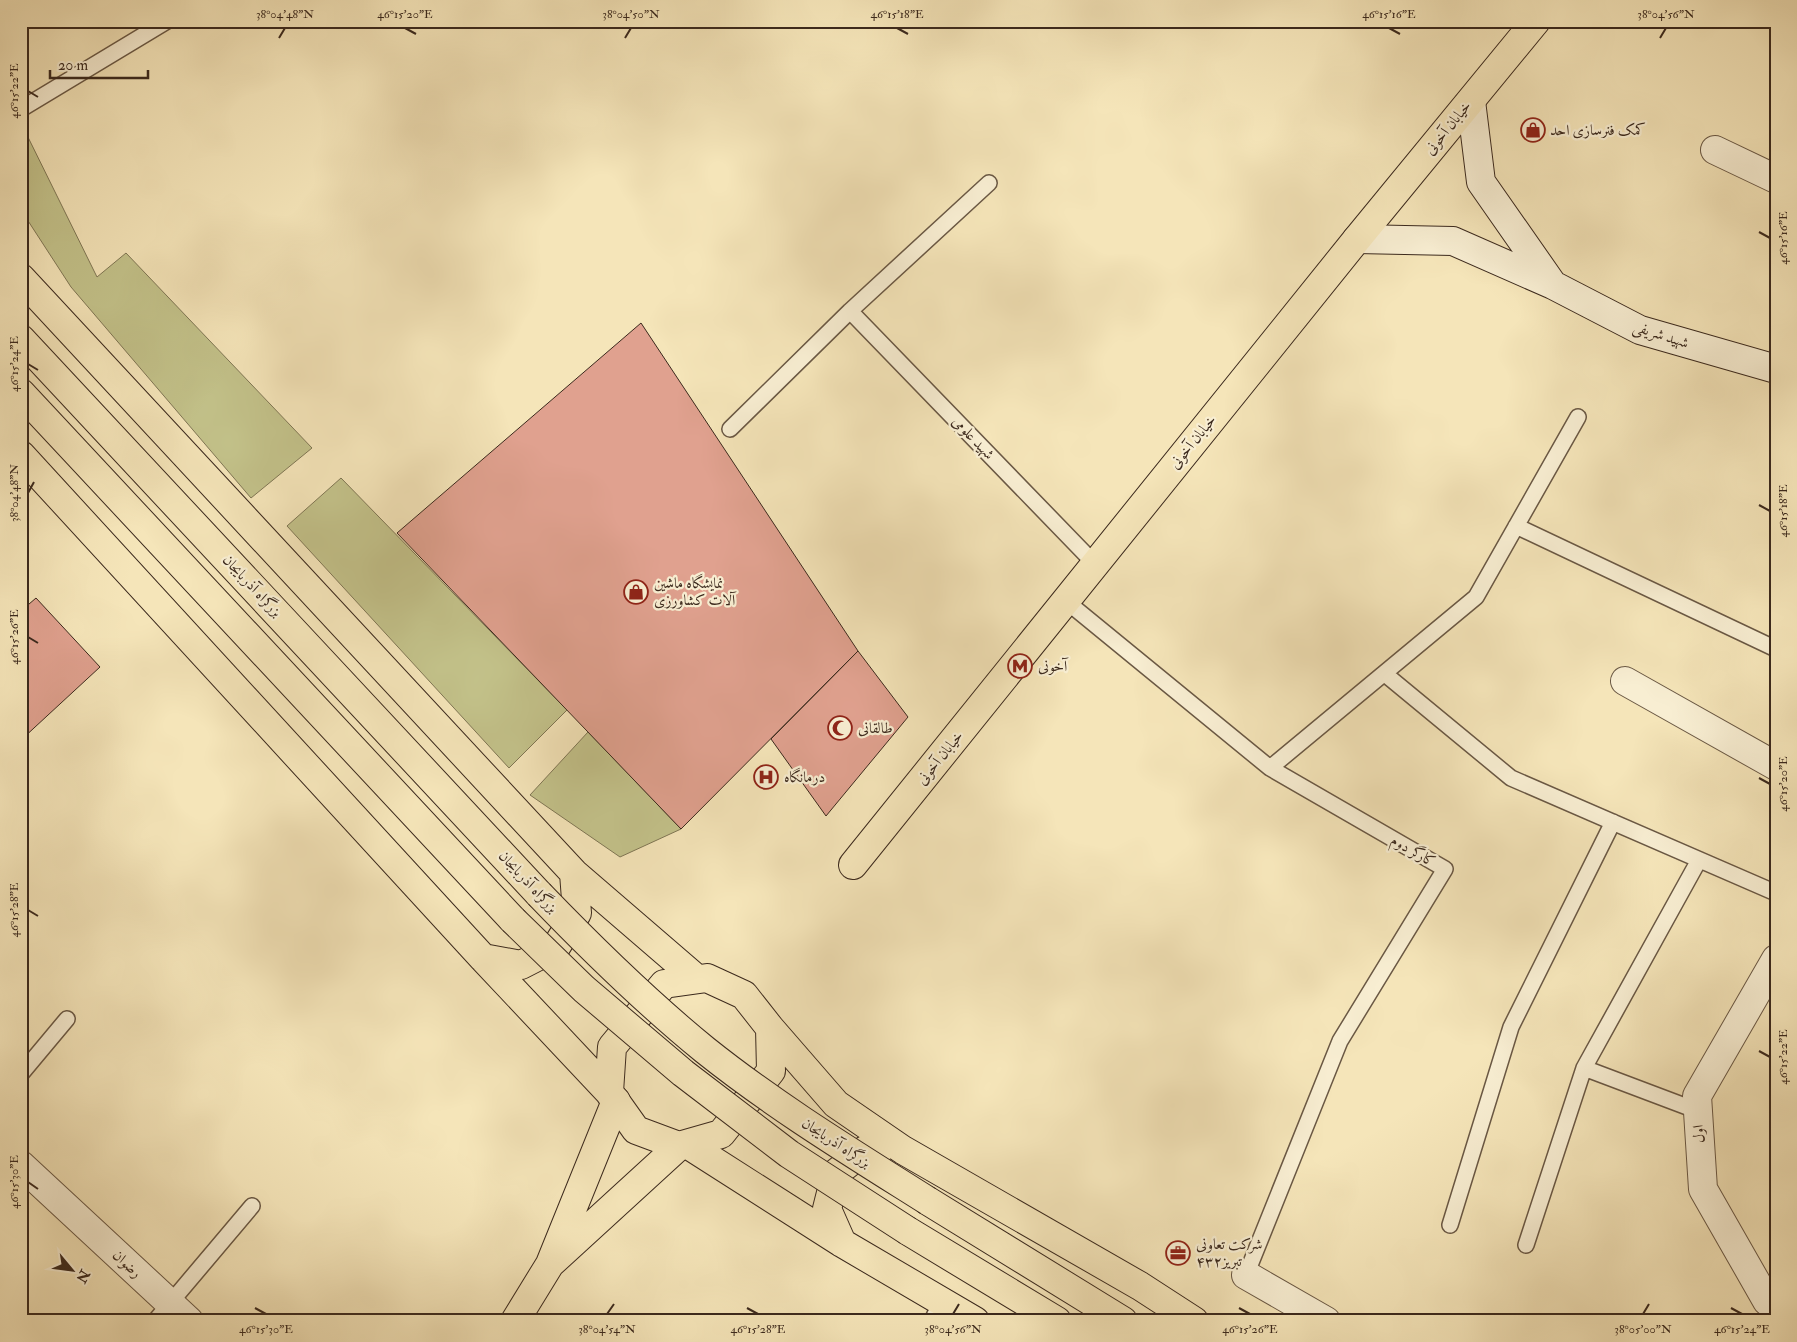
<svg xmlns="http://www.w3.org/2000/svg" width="1797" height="1342" font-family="'IM FELL Double Pica',Amiri,serif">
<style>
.green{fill:#c3c28a;stroke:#7f7654}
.building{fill:#e0a18f;stroke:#3b291d}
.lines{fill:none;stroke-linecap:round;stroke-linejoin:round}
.lane-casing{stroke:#6a5844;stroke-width:18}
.street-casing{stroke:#6a5844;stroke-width:30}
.secondary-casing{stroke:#3b291d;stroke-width:30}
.primary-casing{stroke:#3b291d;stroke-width:30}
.highway-casing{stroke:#3b291d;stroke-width:30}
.lane{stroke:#f8eed2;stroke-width:15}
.street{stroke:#f8eed2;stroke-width:28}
.secondary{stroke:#f8eed2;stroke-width:28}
.primary{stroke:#f5e5b9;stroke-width:28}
.highway{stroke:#f5e5b9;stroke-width:28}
.highway-bridge-casing{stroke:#3b291d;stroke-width:30;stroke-linecap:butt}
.highway-bridge{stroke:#f5e5b9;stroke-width:28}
.ticks{fill:none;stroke:#3b291d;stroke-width:2}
.labels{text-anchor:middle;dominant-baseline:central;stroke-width:4.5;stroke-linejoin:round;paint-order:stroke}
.street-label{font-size:15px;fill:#3b291d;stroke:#f8eed2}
.poi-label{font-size:15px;fill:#3b291d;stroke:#f8eed2;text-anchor:start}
.neatline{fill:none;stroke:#3b291d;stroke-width:2}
.ticks-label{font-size:12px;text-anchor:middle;fill:#3b291d}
</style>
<rect width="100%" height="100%" fill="#f5e5b9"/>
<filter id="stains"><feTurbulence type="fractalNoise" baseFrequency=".004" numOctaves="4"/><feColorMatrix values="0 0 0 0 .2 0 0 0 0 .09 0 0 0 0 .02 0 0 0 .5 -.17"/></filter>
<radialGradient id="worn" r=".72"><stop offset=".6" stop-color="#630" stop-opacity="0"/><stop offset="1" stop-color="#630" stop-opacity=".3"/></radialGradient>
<path class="green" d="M21,123L97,277L126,253L312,448L251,498L71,287L21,210Z
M341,478L567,710L509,768L287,526Z
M588,732L681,829L620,857L530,795Z"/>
<path class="building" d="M641,323L858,651L681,829L397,533Z
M36,598L100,667L21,740V611Z
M858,651L908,717L826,816L771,739Z"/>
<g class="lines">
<g class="lane-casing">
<path id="lane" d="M21,109L167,21
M850,311L1095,564
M730,429L850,311L989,183
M1516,526L1776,649
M1066,601L1270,768L1445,869L1340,1041L1246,1275
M1385,674L1511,778L1776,893
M1270,768L1476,597L1578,417
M1584,1068L1698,1111
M21,1074L67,1019
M1450,1225L1511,1027L1613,822
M1526,1245L1584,1068L1699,860
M155,1321L252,1206
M932,1321L941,1301"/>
</g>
<g class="street-casing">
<path id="street" d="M1715,150L1776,179
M1625,681L1776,766
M1776,959L1697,1096L1703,1189L1767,1301L1776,1309
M21,1165L189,1321
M1246,1275L1326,1321"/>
</g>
<g class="secondary-casing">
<path id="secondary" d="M1357,239L1453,241L1553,285L1481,182L1471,101
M1553,285L1640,330L1776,369"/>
</g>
<g class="primary-casing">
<path id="primary" d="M853,865L1357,239L1536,21
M616,1101L550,1264L679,1146
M515,1321L550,1264"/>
</g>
<g class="highway-casing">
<path id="highway" d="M21,278L574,873L697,979
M21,339L539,894
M21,393L513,920
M21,455L483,958L609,1092
M483,958L521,965L556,947L577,913L574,873
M707,978L744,995L770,1028L771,1071L721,1134L679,1146L636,1130L609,1092L612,1047L664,984Z
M770,1028L836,1104L903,1150L1140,1286L1194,1321
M687,1144L842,1243L975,1321
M928,1201L1123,1321
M908,1231L1057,1321
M842,1243L827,1209L836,1173L865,1150H879"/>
</g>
<use href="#lane" class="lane"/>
<use href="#street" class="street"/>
<use href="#secondary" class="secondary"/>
<use href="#primary" class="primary"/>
<use href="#highway" class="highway"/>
<g class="highway-bridge-casing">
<path id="highway-bridge" d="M539,894C592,949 646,1002 705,1050C775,1106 852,1153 928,1201
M513,920L584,989L683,1073L789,1154L908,1231"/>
</g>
<use href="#highway-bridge" class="highway-bridge"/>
</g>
<path class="ticks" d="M405,28L416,34M897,28L908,34M1389,28L1400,34M279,38L285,28M625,38L631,28M1660,38L1666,28M28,91L38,97M1759,232L1770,238M28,364L38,370M28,493L34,482M1759,505L1770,511M28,637L38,643M1759,778L1770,784M28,910L38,916M1759,1051L1770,1057M28,1182L38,1189M255,1308L266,1314M747,1308L758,1314M1239,1308L1250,1314M1731,1308L1742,1314M607,1314L614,1304M953,1314L959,1304M1643,1314L1649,1304"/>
<defs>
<g id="shop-ring" transform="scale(1.25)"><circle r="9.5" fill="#f8eed2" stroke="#8f2418" stroke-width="1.5"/><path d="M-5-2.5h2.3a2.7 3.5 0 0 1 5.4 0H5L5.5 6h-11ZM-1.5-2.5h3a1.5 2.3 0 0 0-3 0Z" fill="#8f2418"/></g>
<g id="metro-ring" transform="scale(1.25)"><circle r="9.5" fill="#f8eed2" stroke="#8f2418" stroke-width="1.5"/><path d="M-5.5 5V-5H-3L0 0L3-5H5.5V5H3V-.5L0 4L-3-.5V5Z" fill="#8f2418"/></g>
<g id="mosque-ring" transform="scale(1.25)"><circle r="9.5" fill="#f8eed2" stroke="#8f2418" stroke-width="1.5"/><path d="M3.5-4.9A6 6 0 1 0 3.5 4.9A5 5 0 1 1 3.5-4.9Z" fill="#8f2418"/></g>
<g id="hospital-ring" transform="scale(1.25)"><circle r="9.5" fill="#f8eed2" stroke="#8f2418" stroke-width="1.5"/><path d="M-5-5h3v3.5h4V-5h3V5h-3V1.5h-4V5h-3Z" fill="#8f2418"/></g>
<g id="office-ring" transform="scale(1.25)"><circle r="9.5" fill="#f8eed2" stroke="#8f2418" stroke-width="1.5"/><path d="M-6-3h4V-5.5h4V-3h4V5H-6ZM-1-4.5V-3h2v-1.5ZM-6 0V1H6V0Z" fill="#8f2418"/></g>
</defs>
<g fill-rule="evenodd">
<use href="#shop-ring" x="1533" y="130"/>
<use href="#shop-ring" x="636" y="592"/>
<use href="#metro-ring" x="1020" y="666"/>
<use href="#mosque-ring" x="840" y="728"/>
<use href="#hospital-ring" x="766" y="777"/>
<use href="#office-ring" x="1178" y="1253"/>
</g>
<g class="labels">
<g class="street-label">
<text transform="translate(1448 128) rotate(-51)">خیابان آخونی</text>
<text transform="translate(1661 335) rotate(18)">شهید شریفی</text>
<text transform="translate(973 438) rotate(46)">شهید علومی</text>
<text transform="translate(1193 442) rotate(-51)">خیابان آخونی</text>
<text transform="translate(252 586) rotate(47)">بزرگراه آذربایجان</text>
<text transform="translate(940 758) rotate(-51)">خیابان آخونی</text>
<text transform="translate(1413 851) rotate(30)">کارگر دوم</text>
<text transform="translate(528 882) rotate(47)">بزرگراه آذربایجان</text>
<text transform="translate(1699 1134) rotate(-94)">اول</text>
<text transform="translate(836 1143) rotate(33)">بزرگراه آذربایجان</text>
<text transform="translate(127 1264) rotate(43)">رضوان</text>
</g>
<g class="poi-label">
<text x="1550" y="130">کمک فنرسازی احد</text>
<text x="654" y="583">نمایشگاه ماشین<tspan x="654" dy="17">آلات کشاورزی</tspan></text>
<text x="1038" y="666">آخونی</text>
<text x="858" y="728">طالقانی</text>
<text x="784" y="777">درمانگاه</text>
<text x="1196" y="1244">شرکت تعاونی<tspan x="1196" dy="17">۴۳۲تبریز</tspan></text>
</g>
</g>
<rect width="1797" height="1342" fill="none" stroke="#f5e5b9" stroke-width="55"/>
<g transform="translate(72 1270) rotate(119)" stroke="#f8eed2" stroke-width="4" paint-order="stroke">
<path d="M0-4L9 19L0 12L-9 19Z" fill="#3b291d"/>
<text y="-8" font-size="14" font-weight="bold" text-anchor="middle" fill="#3b291d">N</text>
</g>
<path d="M50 70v8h98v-8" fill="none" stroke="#3b291d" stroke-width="2.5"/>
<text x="58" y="70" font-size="15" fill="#3b291d" stroke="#f8eed2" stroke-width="4" paint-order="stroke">20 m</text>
<rect x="28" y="28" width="1742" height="1286" class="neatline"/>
<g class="ticks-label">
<text x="285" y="18">38°04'48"N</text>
<text x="405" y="18">46°15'20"E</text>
<text x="631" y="18">38°04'50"N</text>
<text x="897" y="18">46°15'18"E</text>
<text x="1389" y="18">46°15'16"E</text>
<text x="1666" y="18">38°04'56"N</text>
<text transform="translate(14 91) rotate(-90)" y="4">46°15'22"E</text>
<text transform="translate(1783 238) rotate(-90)" y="4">46°15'16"E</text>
<text transform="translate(14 364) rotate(-90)" y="4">46°15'24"E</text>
<text transform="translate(14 493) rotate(-90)" y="4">38°04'48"N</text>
<text transform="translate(1783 511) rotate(-90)" y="4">46°15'18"E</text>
<text transform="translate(14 637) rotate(-90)" y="4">46°15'26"E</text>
<text transform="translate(1783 784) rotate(-90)" y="4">46°15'20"E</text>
<text transform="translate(14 910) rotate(-90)" y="4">46°15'28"E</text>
<text transform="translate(1783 1057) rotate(-90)" y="4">46°15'22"E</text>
<text transform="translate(14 1182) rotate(-90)" y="4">46°15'30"E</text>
<text x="266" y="1333">46°15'30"E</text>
<text x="607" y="1333">38°04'54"N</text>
<text x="758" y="1333">46°15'28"E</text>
<text x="953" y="1333">38°04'56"N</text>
<text x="1250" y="1333">46°15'26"E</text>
<text x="1643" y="1333">38°05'00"N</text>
<text x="1742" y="1333">46°15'24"E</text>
</g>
<rect width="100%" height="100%" filter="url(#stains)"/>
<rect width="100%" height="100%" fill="url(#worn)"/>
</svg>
